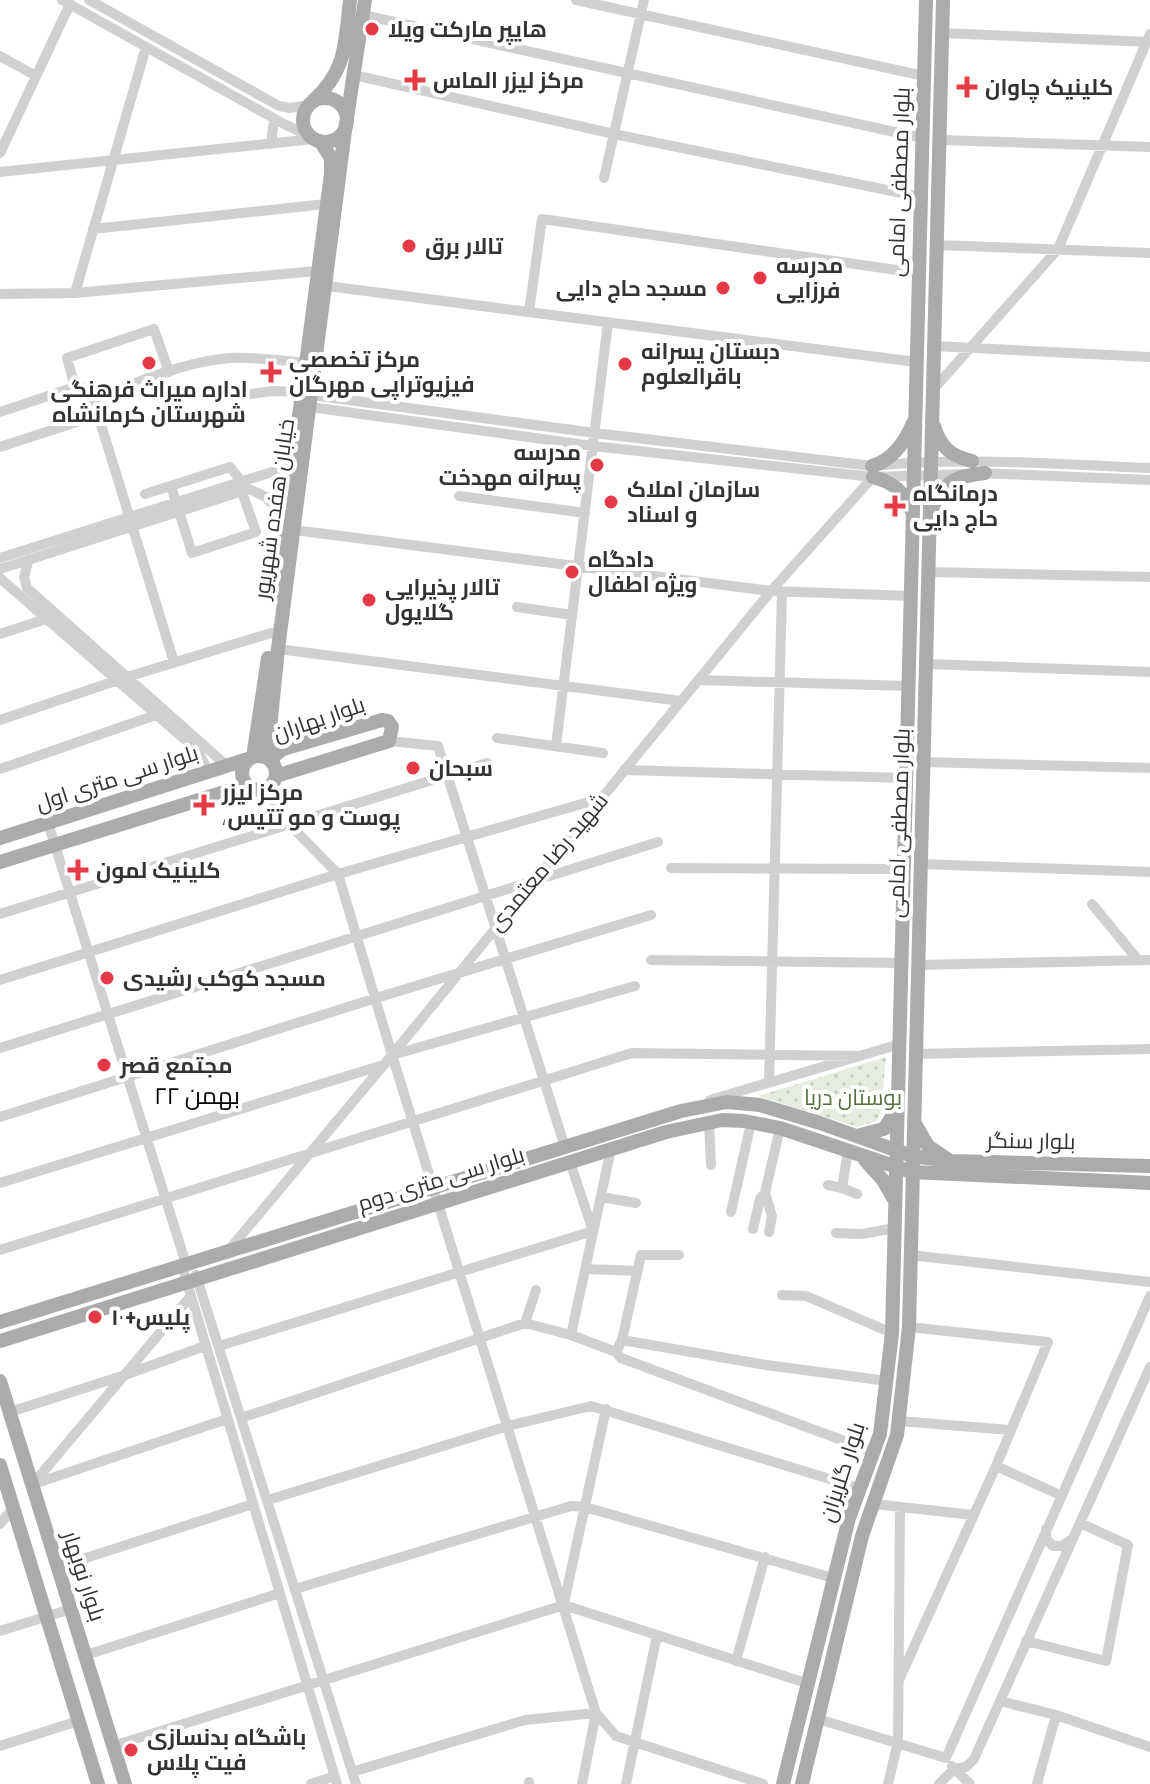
<svg xmlns="http://www.w3.org/2000/svg" width="1150" height="1784" font-family="'Roboto Condensed',Cairo,sans-serif">
<style>
.park{fill:url(#park-dots)}
.lines{fill:none;stroke-linecap:round;stroke-linejoin:round}
.minor{stroke:#d0d0d0;stroke-width:10}
.major{stroke:#ababab;stroke-width:14}
.poi-dot{fill:#e63946;stroke:#fff;stroke-width:3}
.labels{text-anchor:middle;dominant-baseline:central;stroke-width:8;stroke-linejoin:round;paint-order:stroke}
.poi-label{font-size:22px;font-weight:bold;fill:#333;stroke:#fff;text-anchor:start}
.street-label{font-size:22px;fill:#333;stroke:#fff}
.park-label{font-size:22px;fill:#56703f;stroke:#fff}
.neighbourhood-label{font-size:24px;fill:#000;stroke:#fff}
</style>
<defs>
<pattern id="park-dots" width="8" height="8" patternUnits="userSpaceOnUse" patternTransform="scale(2)"><rect width="8" height="8" fill="#e6ecdf"/><path d="M2 2h.1M6 6h.1" fill="none" stroke="#c6cbc0" stroke-width="1.8" stroke-linecap="round"/></pattern>
</defs>
<rect width="100%" height="100%" fill="#fff"/>
<path class="park" d="M886,1057L881,1113L876,1121L858,1127L758,1096Z"/>
<g class="lines">
<path class="minor" d="M62,0L284,124L311,137
M89,0L279,106L290,108L309,105
M576,0L924,76
M363,15L922,138
M942,33L1150,42
M0,56L36,76
M354,75L614,134L921,197
M940,140L1150,147
M271,144L274,119
M0,153L70,4
M0,172L313,139
M604,178L644,0
M93,229L326,204
M936,245L1150,253
M327,286L916,362
M75,293L146,47
M0,294L75,293L317,271
M529,312L542,219L918,273
M934,346L1150,357
M75,387L67,358L154,329L169,372
M932,391L1058,249L1150,34
M242,395L273,391L301,392
M311,395L595,433L872,466C965,457 1057,464 1150,468
M94,398C138,383 184,361 231,358C256,357 280,360 305,363
M310,407L593,446L873,477L963,474
M0,412L75,387H82L91,392L174,662
M0,447L86,419L94,411L95,404
M979,473L1150,480
M171,486L192,553L256,532L242,492
M145,494L230,467L242,482
M459,496L585,513
M294,530L771,591L911,596
M0,558L291,466
M29,559L24,577L27,588L227,766
M0,569L249,489L266,497L285,520
M929,572L1150,577
M0,578L198,751L206,767L202,774
M517,607L572,615
M0,634L46,619
M278,649L681,701
M926,664L1150,672
M698,680L908,686
M0,720L127,677L271,633
M497,738L603,753
M389,741L438,746L565,1147
M556,746L608,322
M923,762L1150,768
M0,769L156,715
M624,770L906,778
M266,789L289,824L338,874L392,1055L596,1713L616,1736L763,1784
M48,823L186,1264
M920,864L1150,872
M671,868L904,869
M1092,904L1138,960
M0,914L487,763
M651,960L902,963
M917,965L1150,960
M0,980L338,874L599,799
M0,1048L658,842
M915,1054L1150,1049
M392,1055L635,986
M769,1082L782,592
M710,1100L900,1044
M0,1117L376,998L651,915
M709,1122L711,1165
M0,1183L380,1066
M828,1185L842,1188L848,1151
M842,1188L857,1194
M765,1193L772,1216L769,1232
M601,1197L636,1203
M731,1212L751,1123
M753,1229L760,1199L765,1193L780,1128
M836,1233L862,1234L895,1228
M0,1250L632,1053L861,1056
M228,1251L392,1055L771,591L873,477
M910,1255L1150,1282
M182,1266L337,1784
M586,1269L637,1271
M196,1275L356,1784
M782,1295L806,1296L892,1333
M525,1323L536,1290
M571,1335L611,1149
M622,1340L766,1365L888,1381
M219,1346L593,1231L570,1162
M616,1352L621,1358L874,1452
M10,1412L125,1375L205,1346
M241,1418L525,1323L571,1335L616,1352L622,1340L641,1255H679
M899,1421L1010,1430
M996,1466L1060,1495
M34,1484L227,1419
M32,1485L190,1297
M268,1500L508,1426L591,1406L859,1488
M874,1504L973,1515
M0,1524L13,1508
M1046,1529V1539L1053,1546H1062L1071,1540
M58,1567L253,1504
M295,1589L571,1506L585,1507L833,1578
M564,1603L606,1409
M564,1605L809,1684
M0,1631L71,1609
M1026,1641L1106,1661L1128,1545L1080,1523
M86,1655L280,1593
M736,1661L765,1557
M899,1680L996,1466L1048,1342L909,1327
M1000,1701L1056,1715L1150,1747
M818,1719L946,1758
M0,1746L78,1721
M113,1746L564,1605
M946,1758L1150,1296
M952,1766L970,1784
M352,1772L525,1720L596,1713L582,1784
M311,1784L335,1776
M529,1784V1782
M626,1784L657,1635
M888,1784L898,1742L900,1509
M939,1784L954,1769L966,1767L974,1759L1150,1367
M1037,1784L1056,1715"/>
<path class="major" d="M303 120a22 22 0 1 1 44 0a22 22 0 1 1-44 0Z
M313,101C347,71 345,42 350,0
M347,118L365,0
M934,426C941,448 951,456 972,461
M872,466C893,460 905,442 913,423
M873,477C893,482 905,492 912,512
M933,507C946,479 955,477 985,473
M275,598L331,174V158L320,141
M242 773a17 17 0 1 1 34 0a17 17 0 1 1-34 0Z
M253,757L268,658
M267,758L278,649L346,123
M270,759L283,749L382,720L388,721L392,727L389,741L276,776
M0,838L248,759
M0,862L247,785
M914,1122L928,1146L947,1159
M860,1135L884,1129L896,1111
M865,1160L883,1180L895,1201
M0,1322L681,1111L727,1102L760,1105L820,1123L912,1156L951,1161L1150,1166
M0,1341L666,1132L722,1120L744,1121L780,1128L912,1172L1150,1183
M0,1381L125,1784
M0,1465L98,1784
M783,1784L849,1518L880,1434L892,1333L926,0
M802,1784L862,1536L897,1435L909,1327L943,0"/>
</g>
<g class="poi-dot">
<circle cx="372" cy="29" r="8"/>
<path d="M411 68h8v8h8v8h-8v8h-8v-8h-8v-8h8z"/>
<path d="M963 75h8v8h8v8h-8v8h-8v-8h-8v-8h8z"/>
<circle cx="409" cy="246" r="8"/>
<circle cx="760" cy="278" r="8"/>
<circle cx="723" cy="288" r="8"/>
<circle cx="149" cy="363" r="8"/>
<circle cx="625" cy="364" r="8"/>
<path d="M267 360h8v8h8v8h-8v8h-8v-8h-8v-8h8z"/>
<circle cx="597" cy="465" r="8"/>
<circle cx="611" cy="502" r="8"/>
<path d="M891 494h8v8h8v8h-8v8h-8v-8h-8v-8h8z"/>
<circle cx="572" cy="572" r="8"/>
<circle cx="369" cy="600" r="8"/>
<circle cx="413" cy="768" r="8"/>
<path d="M200 793h8v8h8v8h-8v8h-8v-8h-8v-8h8z"/>
<path d="M74 858h8v8h8v8h-8v8h-8v-8h-8v-8h8z"/>
<circle cx="107" cy="978" r="8"/>
<circle cx="104" cy="1065" r="8"/>
<circle cx="95" cy="1317" r="8"/>
<circle cx="131" cy="1750" r="8"/>
</g>
<g class="labels">
<g class="poi-label">
<text x="388" y="29">هایپر مارکت ویلا</text>
<text x="433" y="80">مرکز لیزر الماس</text>
<text x="985" y="87">کلینیک چاوان</text>
<text x="425" y="246">تالار برق</text>
<text x="776" y="265">مدرسه<tspan x="776" dy="25">فرزایی</tspan></text>
<text x="707" y="288" text-anchor="end">مسجد حاج دایی</text>
<text x="641" y="351">دبستان پسرانه<tspan x="641" dy="25">باقرالعلوم</tspan></text>
<text x="289" y="359">مرکز تخصصی<tspan x="289" dy="25">فیزیوتراپی مهرگان</tspan></text>
<text x="149" y="389" text-anchor="middle">اداره میراث فرهنگی<tspan x="149" dy="25">شهرستان کرمانشاه</tspan></text>
<text x="581" y="452" text-anchor="end">مدرسه<tspan x="581" dy="25">پسرانه مهدخت</tspan></text>
<text x="627" y="489">سازمان املاک<tspan x="627" dy="25">و اسناد</tspan></text>
<text x="913" y="493">درمانگاه<tspan x="913" dy="25">حاج دایی</tspan></text>
<text x="588" y="559">دادگاه<tspan x="588" dy="25">ویژه اطفال</tspan></text>
<text x="385" y="587">تالار پذیرایی<tspan x="385" dy="25">گلایول</tspan></text>
<text x="429" y="768">سبحان</text>
<text x="222" y="792">مرکز لیزر<tspan x="222" dy="25">،پوست و مو تتیس</tspan></text>
<text x="96" y="870">کلینیک لمون</text>
<text x="123" y="978">مسجد کوکب رشیدی</text>
<text x="120" y="1065">مجتمع قصر</text>
<text x="111" y="1317">پلیس+۱۰</text>
<text x="147" y="1737">باشگاه بدنسازی<tspan x="147" dy="25">فیت پلاس</tspan></text>
</g>
<g class="street-label">
<text transform="translate(899 182) rotate(-88)">بلوار مصطفی امامی</text>
<text transform="translate(274 509) rotate(-82)">خیابان هفده شهریور</text>
<text transform="translate(319 719) rotate(-19)">بلوار بهاران</text>
<text transform="translate(117 778) rotate(-18)">بلوار سی متری اول</text>
<text transform="translate(899 823) rotate(-88)">بلوار مصطفی امامی</text>
<text transform="translate(548 862) rotate(-50)">شهید رضا معتمدی</text>
<text transform="translate(1031 1141) rotate(1)">بلوار سنگر</text>
<text transform="translate(441 1179) rotate(-17)">بلوار سی متری دوم</text>
<text transform="translate(842 1472) rotate(-72)">بلوار گلریزان</text>
<text transform="translate(84 1576) rotate(72)">بلوار نوبهار</text>
</g>
<g class="park-label">
<text x="853" y="1097">بوستان دریا</text>
</g>
<g class="neighbourhood-label">
<text x="197" y="1096">۲۲ بهمن</text>
</g>
</g>
</svg>
